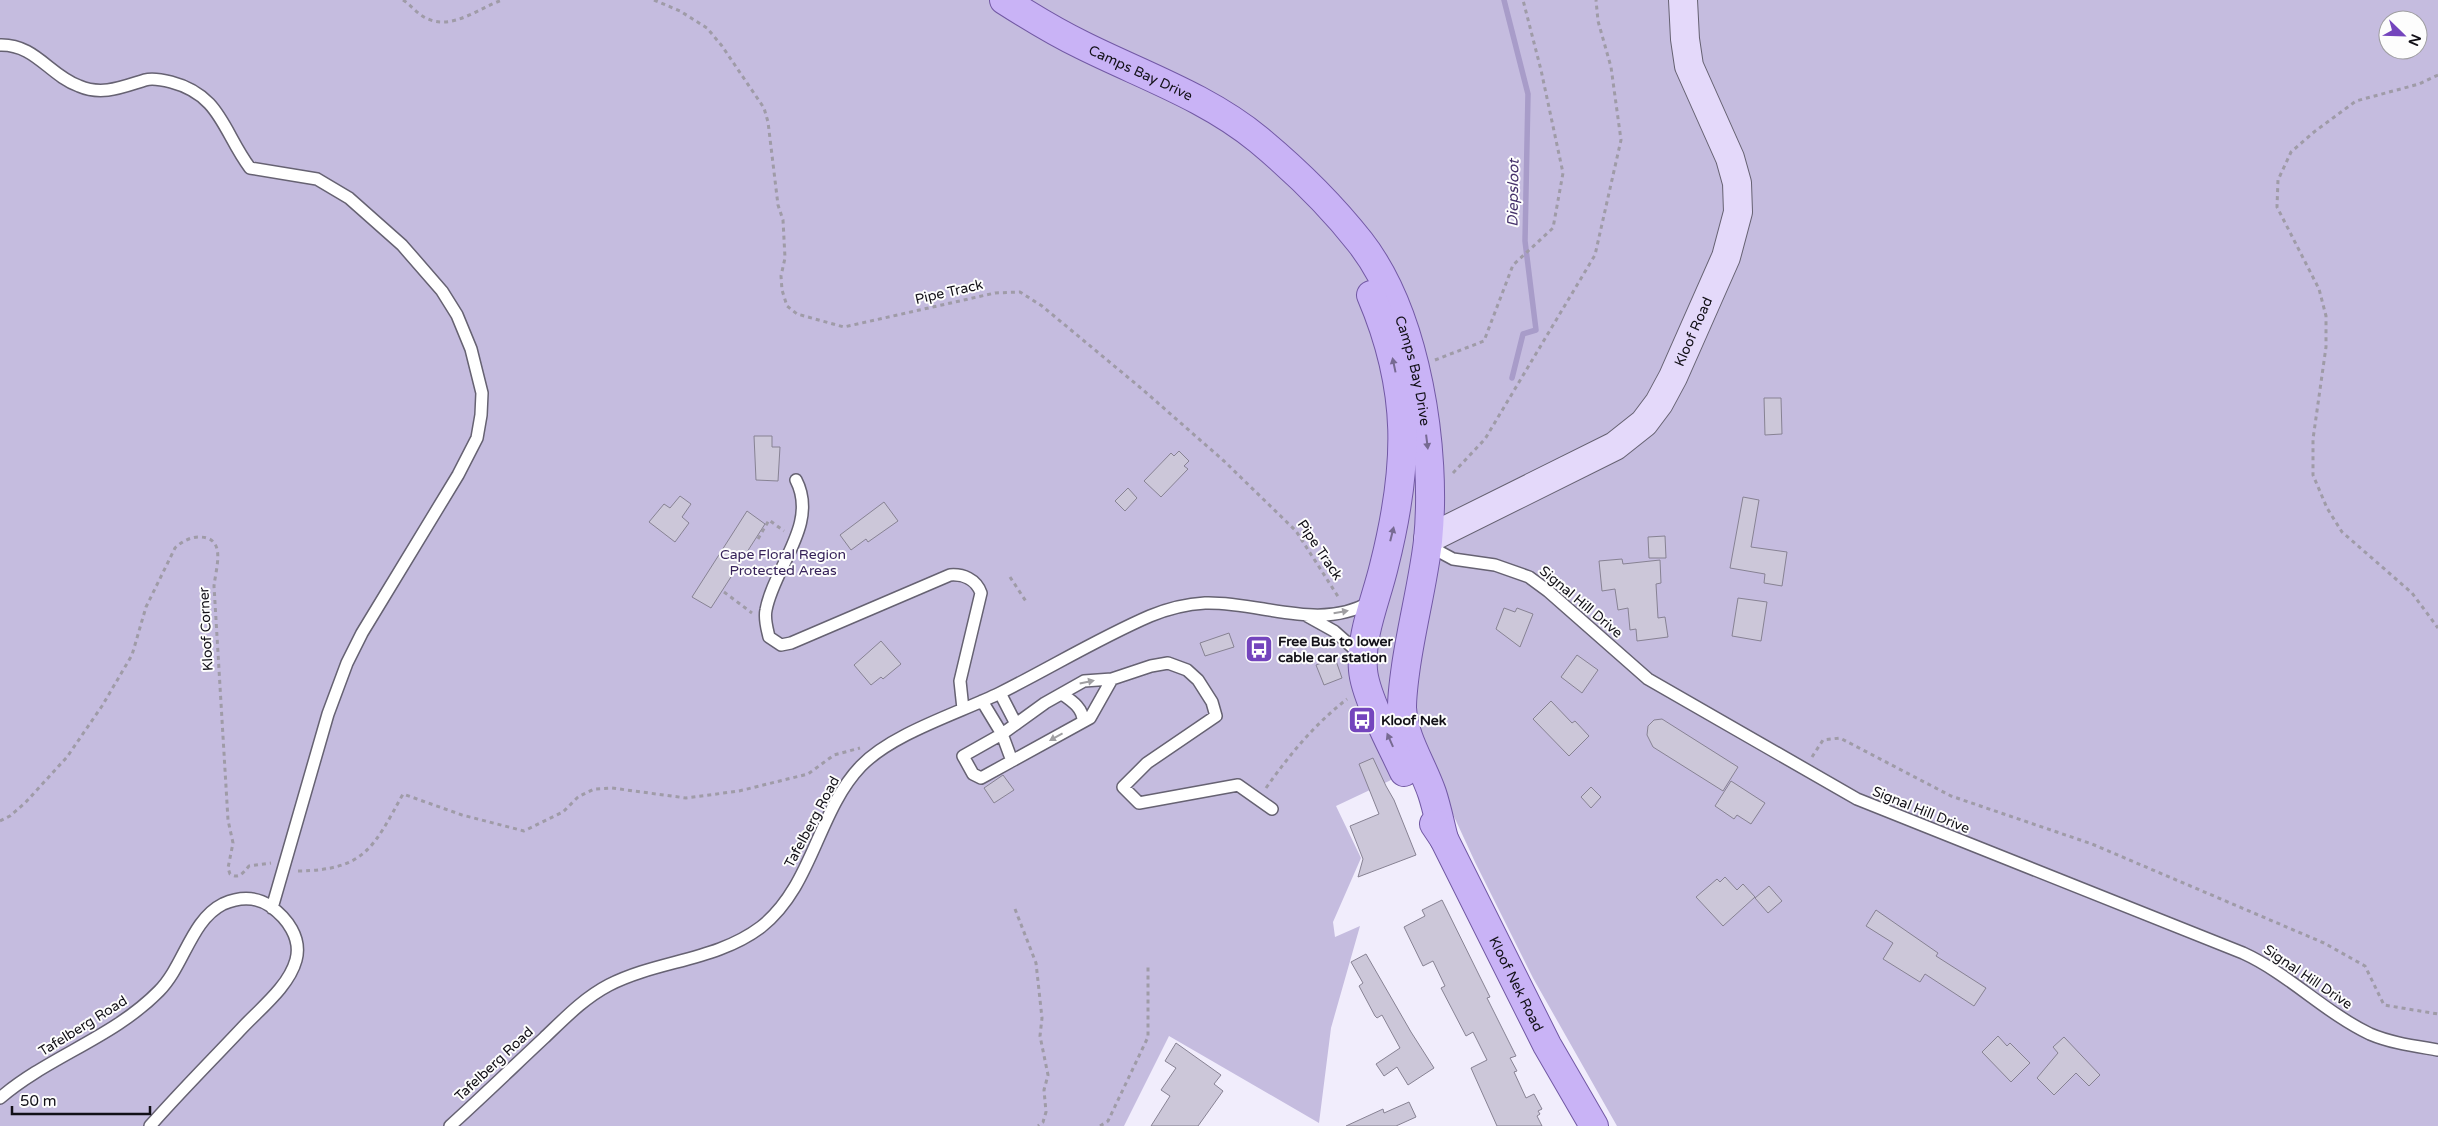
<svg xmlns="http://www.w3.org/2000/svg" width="2438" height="1126" font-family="'Varela Round',sans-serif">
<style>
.green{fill:#c5bcdf;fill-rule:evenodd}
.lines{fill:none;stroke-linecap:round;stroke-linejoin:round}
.stream{stroke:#a89cc9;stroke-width:5.5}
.building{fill:#ccc7d9;stroke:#878293}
.lane-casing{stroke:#666272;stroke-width:14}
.secondary-casing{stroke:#666272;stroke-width:30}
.primary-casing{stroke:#7259a4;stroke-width:30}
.path{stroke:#9f9ba7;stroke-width:3;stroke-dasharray:4 4;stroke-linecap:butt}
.lane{stroke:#fff;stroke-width:11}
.secondary{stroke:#e4d9fa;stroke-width:28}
.primary{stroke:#c9b3f6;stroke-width:28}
.oneway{fill:#776a92}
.oneway2{fill:#a09fa2}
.labels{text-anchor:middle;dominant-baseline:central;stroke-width:4;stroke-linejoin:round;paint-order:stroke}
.street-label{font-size:14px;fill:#121017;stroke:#fdfdfd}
.park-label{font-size:14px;fill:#362259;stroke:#fdfdfd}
.poi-label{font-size:14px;font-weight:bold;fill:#121017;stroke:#fdfdfd;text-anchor:start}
.water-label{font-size:15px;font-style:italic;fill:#46326b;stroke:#fdfdfd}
</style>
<rect width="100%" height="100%" fill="#f1edfc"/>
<path class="green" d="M0,0H2438V1126H1617L1533,978L1475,862L1427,758L1389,781L1336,806L1361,858L1333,922L1335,937L1360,926L1331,1028L1319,1123L1169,1036L1124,1126H0ZM2388,20H2418V50H2388Z"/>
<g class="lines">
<path class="stream" d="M1504,0L1528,94L1525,241L1536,330L1523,334L1512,378"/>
</g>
<path class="building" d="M1764,398H1781L1782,434L1765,435Z
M754,436H772V447H780L778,481L756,480Z
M1179,451L1189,461L1184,466L1188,469L1161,497L1144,481L1171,453L1174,456Z
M1128,488L1137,498L1125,511L1115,501Z
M680,496L691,504L682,517L689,523L675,542L649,522L664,504L670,508Z
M1743,497L1759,500L1751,547L1787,552L1782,586L1764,583L1765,574L1730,568Z
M884,502L898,521L868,542L866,539L851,550L840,535Z
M747,511L765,524L711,608L692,597Z
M1665,536L1666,558H1649L1648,537Z
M1622,559L1623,564L1660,560L1661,583L1656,584L1658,618L1665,617L1668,637L1637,641L1636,629L1630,630L1628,608L1618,610L1615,589L1602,591L1599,561Z
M1738,598L1767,602L1761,641L1732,636Z
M1504,608L1515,612L1517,608L1533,614L1520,647L1496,629Z
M1229,633L1234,647L1205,656L1200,643Z
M881,641L901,664L883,679L881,677L871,685L854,665Z
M1577,655L1598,670L1582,693L1561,677Z
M1335,658L1342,678L1324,685L1316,665Z
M1551,701L1572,723L1575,721L1589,736L1569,756L1533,719Z
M1662,719L1738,767L1723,791L1653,747L1647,735L1648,726L1654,720Z
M1373,758L1386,786L1394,800L1416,855L1358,877L1363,859L1350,826L1379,814L1359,764Z
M1003,775L1014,790L994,803L984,788Z
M1731,781L1765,803L1751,824L1737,815L1734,819L1715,806Z
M1591,787L1601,797L1591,808L1581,797Z
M1725,877L1737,890L1743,884L1755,897L1723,926L1696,897L1717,879L1720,882Z
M1769,886L1782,901L1768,913L1755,898Z
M1442,900L1480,977L1490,997L1487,998L1516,1056L1510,1058L1517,1071L1514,1072L1526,1098L1534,1094L1542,1109L1538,1111L1540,1114L1537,1116L1542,1126H1497L1471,1068L1487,1060L1473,1032L1466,1036L1441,988L1445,986L1433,961L1423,966L1404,927L1425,916L1422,910Z
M1876,910L1938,953L1936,956L1986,988L1974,1006L1925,974L1920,982L1883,959L1893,943L1866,926Z
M1366,954L1411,1032L1434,1068L1408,1085L1397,1067L1384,1076L1376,1064L1400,1048L1382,1015L1377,1018L1375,1016L1359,986L1363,983L1351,962Z
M1998,1036L2007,1046L2010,1043L2030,1063L2011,1082L1982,1052Z
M2064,1037L2100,1075L2089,1086L2076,1073L2054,1095L2037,1078L2058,1053L2053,1047Z
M1176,1043L1221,1075L1214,1084L1223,1091L1198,1126H1151L1170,1096L1161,1090L1176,1068L1165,1061Z
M1409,1102L1416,1117L1396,1126H1346L1383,1109L1384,1113Z"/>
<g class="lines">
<g class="lane-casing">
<path id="lane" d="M0,45C35,44 49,75 79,86C102,96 122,87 145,80C152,78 163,80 171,82C221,95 223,132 250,168L317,179L349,198L402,245L442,291L457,315L471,349L482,393L481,415L477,438L458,475L362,633L347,663L328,714L272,908
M796,480C819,524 774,567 766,610C764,619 767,628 769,637L781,645L791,643L950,575C963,574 976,579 981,593L960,681L963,709
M1431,542L1440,552L1453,559L1495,565L1529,577L1548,591L1648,679L1857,799L2243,953C2289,974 2324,1012 2370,1034C2391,1043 2415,1046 2438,1050
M1307,616L1334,631L1361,655
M1000,693L1016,724
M1062,694C1072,701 1083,708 1083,721
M982,701L1002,734L963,756L973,774L981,778L1090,718L1112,679
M1012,761L1002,734L1045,703L1084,681L1112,679L1151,666L1168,663L1187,670L1198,680L1212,702L1216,716L1147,763L1123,787L1139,803L1238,785L1272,809
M0,1098C49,1056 113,1038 159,991C184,966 191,920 223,904C239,897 255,896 270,906C287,918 302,938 296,960C289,986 261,1008 243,1027C212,1060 180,1092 150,1126
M450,1126C482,1097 513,1067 544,1038C565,1018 584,998 609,985C658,960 716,961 761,927C813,886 817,812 861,766C893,733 959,713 1000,693C1050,668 1099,638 1150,616C1167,609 1187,604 1205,603C1259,601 1319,632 1370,602"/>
</g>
<g class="secondary-casing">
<g id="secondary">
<path id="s1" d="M1428,539L1615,446L1644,423L1659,403L1673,377L1726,257L1738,212L1737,183L1730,158L1689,66L1685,39L1683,0"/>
</g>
</g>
<g class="primary-casing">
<g id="primary">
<path id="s2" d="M1004,0C1029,16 1055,32 1082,45C1142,75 1207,97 1259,140C1295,170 1331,205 1360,242C1417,315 1437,450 1428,541C1423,583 1412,624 1406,666C1404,680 1402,694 1402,708C1404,739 1422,764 1432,793C1437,808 1440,824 1444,839"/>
<path d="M1371,295C1412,391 1409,467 1384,566C1376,600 1360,635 1363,670C1365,696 1392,746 1404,772"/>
<path id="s3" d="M1434,824L1444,839L1547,1045L1594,1126"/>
</g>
</g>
<path class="path" d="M403,0C412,6 418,15 428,19C453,30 479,8 502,0
M654,0L680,11L707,28L722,46L764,108L768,122L778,205L783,220L785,258L781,276L782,290L787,306L797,314L844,327L995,293L1020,292L1042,306L1142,389L1224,461L1296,531L1339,598
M2438,75L2419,84L2356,101L2314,132L2291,152L2278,180L2277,207L2319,289L2326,316V347L2313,439V475L2327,508L2342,532L2412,593L2438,628
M1435,360L1484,341L1513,265L1553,228L1563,173L1541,70L1523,0
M1453,473L1485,439L1595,255L1621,140L1611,67L1598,21L1596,0
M758,539L769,520L784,531
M1010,577L1027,603
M724,592L752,613
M1812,757L1823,740L1840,738L1951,796L2092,844L2324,943L2365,966L2384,1005L2438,1014
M1266,788C1290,754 1314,725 1347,699
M0,821L10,816L25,803L67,757L102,706L132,655L146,607L175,548C181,542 190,537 199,537C227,537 216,567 214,586L228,820L233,843L228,868L230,874C239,879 242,874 249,866L271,863
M298,871C365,870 373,848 403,794L462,815L524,831L563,812L578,797L594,789L612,788L686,798L739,791L808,774L834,755L860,748
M1015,909L1036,963L1042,1018L1040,1036L1048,1075L1044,1090L1046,1112L1043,1122L1038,1126
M1100,1126L1108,1121L1148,1037V967"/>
<use href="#lane" class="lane"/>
<use href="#secondary" class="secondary"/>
<use href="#primary" class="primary"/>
</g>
<defs><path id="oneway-solid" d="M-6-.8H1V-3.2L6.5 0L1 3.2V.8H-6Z" transform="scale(1.25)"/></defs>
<g class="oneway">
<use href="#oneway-solid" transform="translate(1394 365) rotate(-102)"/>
<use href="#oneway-solid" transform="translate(1427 442) rotate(83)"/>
<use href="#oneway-solid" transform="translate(1392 534) rotate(-76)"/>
<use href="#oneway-solid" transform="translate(1390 740) rotate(-114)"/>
</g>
<g class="oneway2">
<use href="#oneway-solid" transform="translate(1341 612) rotate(-10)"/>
<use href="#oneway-solid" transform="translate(1087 682) rotate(-12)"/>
<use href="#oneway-solid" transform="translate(1056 737) rotate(151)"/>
</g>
<defs>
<g id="bus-square" transform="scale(1.4375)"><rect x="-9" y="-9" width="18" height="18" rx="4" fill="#7445bd" stroke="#fdfdfd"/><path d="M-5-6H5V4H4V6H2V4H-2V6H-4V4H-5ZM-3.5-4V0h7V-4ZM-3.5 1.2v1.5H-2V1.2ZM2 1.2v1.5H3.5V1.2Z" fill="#fff"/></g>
</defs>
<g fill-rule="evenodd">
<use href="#bus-square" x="1259" y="649"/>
<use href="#bus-square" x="1362" y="720"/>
</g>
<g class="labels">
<g class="street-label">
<text stroke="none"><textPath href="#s2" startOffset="155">Camps Bay Drive</textPath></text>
<text transform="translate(949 292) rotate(-13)">Pipe Track</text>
<text stroke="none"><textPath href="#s1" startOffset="350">Kloof Road</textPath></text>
<text stroke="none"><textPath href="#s2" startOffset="576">Camps Bay Drive</textPath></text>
<text transform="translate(1320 550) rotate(56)">Pipe Track</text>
<text transform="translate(1581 602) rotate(40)">Signal Hill Drive</text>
<text transform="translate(206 629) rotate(-93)">Kloof Corner</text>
<text transform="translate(1921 810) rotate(22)">Signal Hill Drive</text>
<text transform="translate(812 822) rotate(-62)">Tafelberg Road</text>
<text transform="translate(2308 977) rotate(34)">Signal Hill Drive</text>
<text stroke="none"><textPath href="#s3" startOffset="180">Kloof Nek Road</textPath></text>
<text transform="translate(83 1026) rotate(-32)">Tafelberg Road</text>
<text transform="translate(494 1064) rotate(-43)">Tafelberg Road</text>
</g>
<g class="park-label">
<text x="783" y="554">Cape Floral Region<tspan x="783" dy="16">Protected Areas</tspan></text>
</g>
<g class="poi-label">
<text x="1278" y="641">Free Bus to lower<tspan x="1278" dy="16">cable car station</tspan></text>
<text x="1381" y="720">Kloof Nek</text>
</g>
<g class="water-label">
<text transform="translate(1513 193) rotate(-89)">Diepsloot</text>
</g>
</g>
<g transform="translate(2403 35) rotate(113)"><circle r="24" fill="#fdfdfd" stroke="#9f9ea1"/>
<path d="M0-4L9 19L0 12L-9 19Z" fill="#7445bd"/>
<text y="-8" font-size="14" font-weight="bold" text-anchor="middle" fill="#121017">N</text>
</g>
<path d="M12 1106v8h138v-8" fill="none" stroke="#121017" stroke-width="2.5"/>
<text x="20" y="1106" font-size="15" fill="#121017" stroke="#fdfdfd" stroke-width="4" paint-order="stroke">50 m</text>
</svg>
